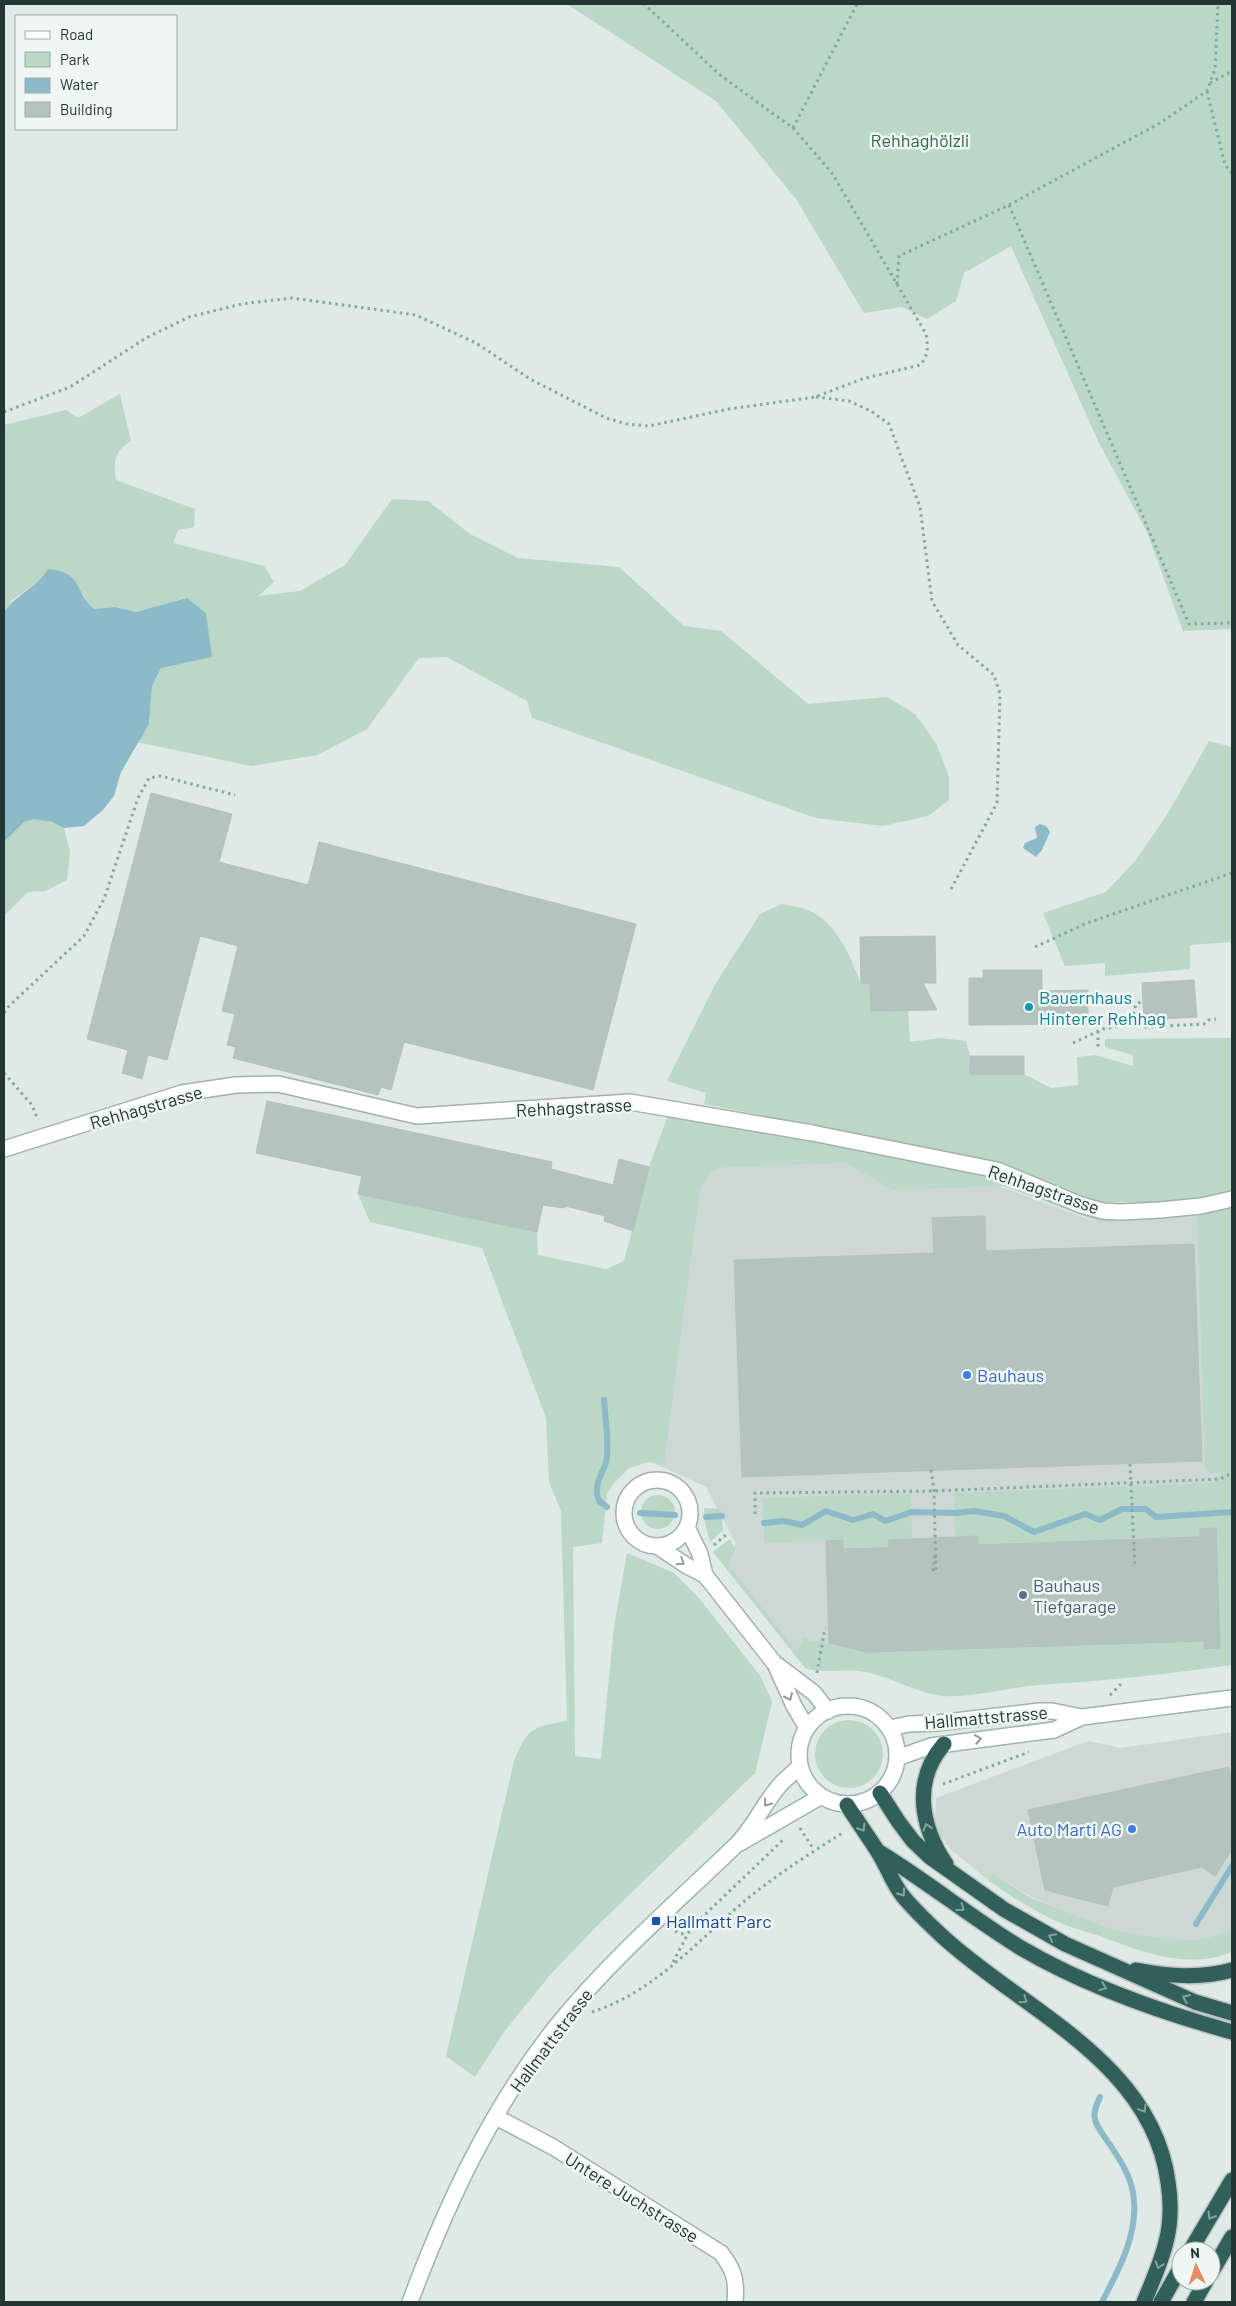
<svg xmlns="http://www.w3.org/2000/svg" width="1236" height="2306" font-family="Barlow,sans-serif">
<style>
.built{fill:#cdd8d4}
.green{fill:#bad8c5}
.water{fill:#8cbac9}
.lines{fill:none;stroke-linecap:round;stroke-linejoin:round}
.stream{stroke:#8cbac9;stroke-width:6}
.building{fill:#b5c3be;stroke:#b2c1bc}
.street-casing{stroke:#a3b0ac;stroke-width:18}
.secondary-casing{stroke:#9fb3ae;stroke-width:18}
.highway-casing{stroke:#bdc3c2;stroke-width:18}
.path{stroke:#83a9a0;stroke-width:3;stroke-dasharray:2.5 4;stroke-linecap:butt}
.street{stroke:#fff;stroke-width:15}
.secondary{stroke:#fff;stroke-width:15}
.highway{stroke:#31605a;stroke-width:15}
.oneway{stroke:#909b99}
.oneway2{stroke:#86a49f}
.culture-dot{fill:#0f9aa8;stroke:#eff6f3;stroke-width:2}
.shop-dot{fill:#3f7fe0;stroke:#eff6f3;stroke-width:2}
.service-dot{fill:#5c6f8a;stroke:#eff6f3;stroke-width:2}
.transit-dot{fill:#1a4fb4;stroke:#eff6f3;stroke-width:2}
.labels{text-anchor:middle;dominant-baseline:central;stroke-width:5;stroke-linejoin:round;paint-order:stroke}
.park-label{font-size:18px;fill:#30694c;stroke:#eff6f3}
.culture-label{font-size:18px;fill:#0d838f;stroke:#eff6f3;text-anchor:start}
.street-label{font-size:18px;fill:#223733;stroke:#eff6f3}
.shop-label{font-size:18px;fill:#366cbe;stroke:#eff6f3;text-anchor:start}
.service-label{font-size:18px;fill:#4e5e75;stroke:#eff6f3;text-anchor:start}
.transit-label{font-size:18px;fill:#164399;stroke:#eff6f3;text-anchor:start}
</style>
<rect width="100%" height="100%" fill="#dfe9e5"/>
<path class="built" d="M687,1147L966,1174L1094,1221L1208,1212L1222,1473L1225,1653L808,1665L724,1565L736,1544L706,1487L637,1455Z
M1232,1732V1930L1218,1935L1200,1940L1171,1939L1116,1931L1089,1922L1031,1897L992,1873L988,1880L950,1849L935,1827L936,1798L1088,1741L1121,1748Z"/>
<path class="green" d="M567,4H1232V629L1183,631L1147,532L1098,441L1011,246L964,273L956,301L927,319L902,307L864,313L796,199L716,101Z
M120,394L131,441C114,451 113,462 116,480L195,509L194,527L178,530L173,543L264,566L274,582L258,596L300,591L345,565L392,499L428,501L470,534L518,558L619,567L684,626L721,631L808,704L887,697L915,714L936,743L949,777V800L928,816L883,826L816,818L532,718L527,701L447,657L419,658L367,729L317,755L251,766L137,742L149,724L152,686L161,668L187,598L136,612L115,607L94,609L87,603L83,593L42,579L12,600L4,612V425L66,410L78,418Z
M1209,741L1232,747V942L1190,945V969L1105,976V963L1065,966L1043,913L1106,892L1136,860L1167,815Z
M34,818L52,822L64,828L70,852L67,880L45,891L28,892L4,916V842L24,822Z
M782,904C790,906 801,907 808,910C838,923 850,956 861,984L871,985L908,1010L910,1042L940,1038L966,1041L970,1056V1074H1024L1051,1088L1078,1085L1077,1057L1095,1055L1133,1066V1055L1105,1047V1039L1232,1038V1191L1210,1196L1162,1202H1101L1072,1193L1003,1163L704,1104L706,1093L667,1081L716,983L760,914Z
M668,1115L758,1130L998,1178L1089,1214L1232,1205V1665C1168,1674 1104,1681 1039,1685C1011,1687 972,1698 945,1696C916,1694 893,1677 865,1672C847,1668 820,1674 805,1668L713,1552L730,1539L735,1549L728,1564L797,1652L804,1637L811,1641L829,1643L1204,1641V1649L1220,1648L1216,1528L1200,1529V1537L978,1545V1536L955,1537L954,1493L1213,1483L1222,1474L1211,1473L1205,1468L1197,1215L1100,1222L1003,1186L893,1190L846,1163L725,1167L712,1171L700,1189L664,1464L648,1462L629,1468L615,1482L607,1494L602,1543L573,1547L575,1756L601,1759L614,1627L627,1553L674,1573L699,1598L761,1677L772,1702L755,1773L594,1929L550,1975L504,2032L475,2077L446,2056L514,1761C528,1727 533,1727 567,1721L561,1511L549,1482L546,1418L482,1248L370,1222L358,1194L537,1232L538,1255L606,1269L624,1261L649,1167Z
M911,1493L912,1539L889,1540V1548L843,1549L842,1540L764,1543L763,1498Z
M641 1512a17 17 0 1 1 34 0a17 17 0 1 1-34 0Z
M704,1508L721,1509L723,1530L710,1542L705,1523Z
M815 1754a34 34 0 1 1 68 0a34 34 0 1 1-68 0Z
M992,1873L1031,1898L1116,1931L1171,1939L1200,1940L1232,1930V1952C1187,1970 1142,1952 1100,1936C1090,1933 1080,1930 1071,1927C1041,1916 1013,1898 988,1880Z"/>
<path class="water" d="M48,569C83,571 75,594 94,609L115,607L136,612L187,598L206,613L212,657L161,668L152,686L149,724L121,772L114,796L103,810L84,826L64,828L52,822L34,819L24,822L4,842V612C16,594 37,588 48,569Z
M1040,824L1046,826L1050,832L1042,850L1036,857L1023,848L1025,843L1037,838L1035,827Z"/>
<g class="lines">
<path class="stream" d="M604,1400C605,1415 610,1449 606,1463C601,1476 593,1486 599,1501L607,1507
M640,1513L675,1515
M706,1517L722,1516
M764,1523L784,1521L802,1525L826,1511L853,1520L873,1514L885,1521L912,1512L956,1513L974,1511L1004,1516L1034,1532L1085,1514L1100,1520L1122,1509H1146L1156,1517L1232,1512
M1196,1924L1232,1866
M1100,2097C1097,2104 1093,2111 1095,2119C1096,2126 1102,2133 1106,2139C1119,2158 1133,2178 1134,2201C1137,2237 1118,2271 1102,2302"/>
</g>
<path class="building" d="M151,793L232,814L219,862L308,885L319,842L636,924L593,1090L404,1042L391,1090L381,1087L378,1095L233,1058L236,1047L227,1045L235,1014L222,1011L238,946L200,936L167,1060L148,1055L142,1079L122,1073L128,1050L87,1039Z
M935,936L936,983H923L937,1010L871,1011L870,984H861L860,937Z
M983,970H1042V991L1088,990V1024L969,1025V978H983Z
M1194,980L1197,1017L1144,1020L1142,983Z
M970,1056H1024V1074H970Z
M267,1101L552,1162L551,1169L613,1185L619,1159L649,1167L633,1231L604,1221L605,1216L565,1206L564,1208L543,1205L537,1232L358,1194L362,1176L256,1153Z
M985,1216L986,1251L1194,1244L1202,1461L742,1477L734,1260L934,1253L932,1218Z
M1216,1528L1220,1648L1204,1649V1641L867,1652L829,1643L826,1541L843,1540V1549L889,1548V1540L978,1536V1545L1200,1537V1529Z
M1229,1767L1232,1783V1849L1215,1876L1202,1867L1113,1887L1108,1906L1045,1890L1028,1810Z"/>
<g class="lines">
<g class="street-casing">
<path id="street" d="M4,1149L182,1093L236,1085L278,1084L417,1116L630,1102L812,1133L997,1170L1081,1205L1103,1211L1121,1212L1160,1210L1201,1206L1232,1199
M624 1513a33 33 0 1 1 66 0a33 33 0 1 1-66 0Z
M687,1527L700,1554L705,1575L775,1664L794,1706L807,1728
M657,1546L687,1566L705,1575
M777,1665L814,1693L828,1711
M496,2117L553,2147L721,2253C734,2270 737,2280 735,2302"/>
</g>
<g class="secondary-casing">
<path id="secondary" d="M799 1755a49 49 0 1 1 98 0a49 49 0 1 1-98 0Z
M890,1728L909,1724L937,1723L1039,1711H1052L1082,1717
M897,1758L931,1746L1054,1730L1082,1717L1232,1698
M740,1843L820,1797
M410,2302C447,2203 492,2106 559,2023C612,1958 675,1904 735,1846C753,1829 763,1804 780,1785C785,1779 793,1773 799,1767"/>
</g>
<g class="highway-casing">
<path id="highway" d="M944,1744C912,1781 921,1827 946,1864
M880,1793L898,1821L913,1841L930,1857L1005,1910L1065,1944L1195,2002L1232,2013
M847,1805C857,1821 868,1836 878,1852C887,1866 892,1882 902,1895C914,1910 928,1923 942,1936C1022,2010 1152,2061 1168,2182C1171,2201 1171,2223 1166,2242C1161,2263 1152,2282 1144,2302
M879,1852C928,1882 972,1918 1021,1948C1086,1986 1160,2012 1232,2032
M1136,1970C1168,1976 1200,1979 1232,1970
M1190,2251L1232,2180
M1211,2273L1232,2237
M1161,2302L1181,2267
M1194,2302L1206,2281"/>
</g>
<path class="path" d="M1210,83L1232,71
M1207,91L1225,165L1232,173
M793,128L857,4
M1009,205L1189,624L1232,623
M897,284L899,256L1009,205L1160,123L1207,91L1215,69L1218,4
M816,397L849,401L871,411L889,424L920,507L932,601L958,645L994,675L1000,694L997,803L950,891
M4,412L70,387L146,338L189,317L242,304L292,298L416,315L476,343L530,379L606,418L627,424L649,426L729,409L815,397L862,379L920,365C929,355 928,346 926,334L832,173L793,128L720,75L644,4
M1035,947L1087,923L1232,873
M4,1013L9,1006L84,936L104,899L138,798L149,778L160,776L235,795
M1133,1021L1145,1027L1204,1024L1208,1020L1216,1019
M1098,1031V1050
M1073,1043L1103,1029L1131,1024L1136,1004L1143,1001
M4,1073L32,1105L38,1120
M1130,1464L1135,1568
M931,1470L934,1491L936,1574
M755,1514V1493L934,1491L1220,1479L1232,1473
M714,1545L727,1534
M933,1571L935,1555
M817,1673L825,1628
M1110,1695L1121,1684
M943,1784L1029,1752
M800,1828L814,1850
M675,1931L686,1935
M673,1962L691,1928L785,1838
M592,2012C652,1993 695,1944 741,1904C773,1877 809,1854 844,1832"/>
<use href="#street" class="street"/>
<use href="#secondary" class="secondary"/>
<use href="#highway" class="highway"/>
</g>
<defs><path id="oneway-chevron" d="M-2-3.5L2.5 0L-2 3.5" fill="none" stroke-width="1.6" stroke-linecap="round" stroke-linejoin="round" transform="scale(1.25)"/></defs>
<g class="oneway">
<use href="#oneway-chevron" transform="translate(681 1562) rotate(33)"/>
<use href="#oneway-chevron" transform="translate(789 1697) rotate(66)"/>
<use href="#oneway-chevron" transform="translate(978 1739) rotate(-9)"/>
<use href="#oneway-chevron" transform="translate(767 1803) rotate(126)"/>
</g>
<g class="oneway2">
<use href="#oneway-chevron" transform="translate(927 1827) rotate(-107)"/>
<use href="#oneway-chevron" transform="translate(862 1828) rotate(58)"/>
<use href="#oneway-chevron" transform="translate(902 1893) rotate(54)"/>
<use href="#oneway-chevron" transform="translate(961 1908) rotate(36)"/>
<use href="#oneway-chevron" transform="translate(1052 1937) rotate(-152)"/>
<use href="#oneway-chevron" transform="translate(1103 1987) rotate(22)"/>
<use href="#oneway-chevron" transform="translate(1186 1998) rotate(-157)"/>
<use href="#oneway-chevron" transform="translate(1024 2000) rotate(35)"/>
<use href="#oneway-chevron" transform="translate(1143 2109) rotate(59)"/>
<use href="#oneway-chevron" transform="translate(1211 2216) rotate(121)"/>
<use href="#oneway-chevron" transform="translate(1159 2265) rotate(108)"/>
</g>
<circle class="culture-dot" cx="1029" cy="1007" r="5"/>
<g class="shop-dot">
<circle cx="967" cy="1375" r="5"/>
<circle cx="1132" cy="1829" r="5"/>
</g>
<circle class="service-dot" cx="1023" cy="1595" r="5"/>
<rect class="transit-dot" x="651" y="1916" width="10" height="10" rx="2.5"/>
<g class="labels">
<g class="park-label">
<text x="920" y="140">Rehhaghölzli</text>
</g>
<g class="culture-label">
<text x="1039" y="997">Bauernhaus<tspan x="1039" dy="21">Hinterer Rehhag</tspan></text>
</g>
<g class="street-label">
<text transform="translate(146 1107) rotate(-16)">Rehhagstrasse</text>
<text transform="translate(574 1107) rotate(-3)">Rehhagstrasse</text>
<text transform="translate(1044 1189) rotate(19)">Rehhagstrasse</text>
<text transform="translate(986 1717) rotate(-5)">Hallmattstrasse</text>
<text transform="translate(551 2040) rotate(-53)">Hallmattstrasse</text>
<text transform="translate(632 2197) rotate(32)">Untere Juchstrasse</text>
</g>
<g class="shop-label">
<text x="977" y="1375">Bauhaus</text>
<text x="1122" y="1829" text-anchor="end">Auto Marti AG</text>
</g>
<g class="service-label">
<text x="1033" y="1585">Bauhaus<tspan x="1033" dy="21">Tiefgarage</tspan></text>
</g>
<g class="transit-label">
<text x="666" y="1921">Hallmatt Parc</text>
</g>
</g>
<rect width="1236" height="2306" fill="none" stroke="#223733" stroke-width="10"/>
<rect x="15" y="15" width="162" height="115" fill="#eff6f3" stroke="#9daaa6"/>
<rect x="25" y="31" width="25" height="8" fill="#ffffff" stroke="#9daaa6"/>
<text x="60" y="40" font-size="15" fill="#223733">Road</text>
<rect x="25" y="52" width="25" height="15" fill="#bad8c5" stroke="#9daaa6"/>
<text x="60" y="65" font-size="15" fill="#223733">Park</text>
<rect x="25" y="78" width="25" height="15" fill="#8cbac9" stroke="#9daaa6"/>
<text x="60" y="90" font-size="15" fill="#223733">Water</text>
<rect x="25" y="102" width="25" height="15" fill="#b5c3be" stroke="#9daaa6"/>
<text x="60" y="115" font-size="15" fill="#223733">Building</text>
<g transform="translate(1196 2266) rotate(356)"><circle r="24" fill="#eff6f3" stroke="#9daaa6"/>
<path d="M0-4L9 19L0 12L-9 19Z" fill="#e38e62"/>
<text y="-8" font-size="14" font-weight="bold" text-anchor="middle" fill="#223733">N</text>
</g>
</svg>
